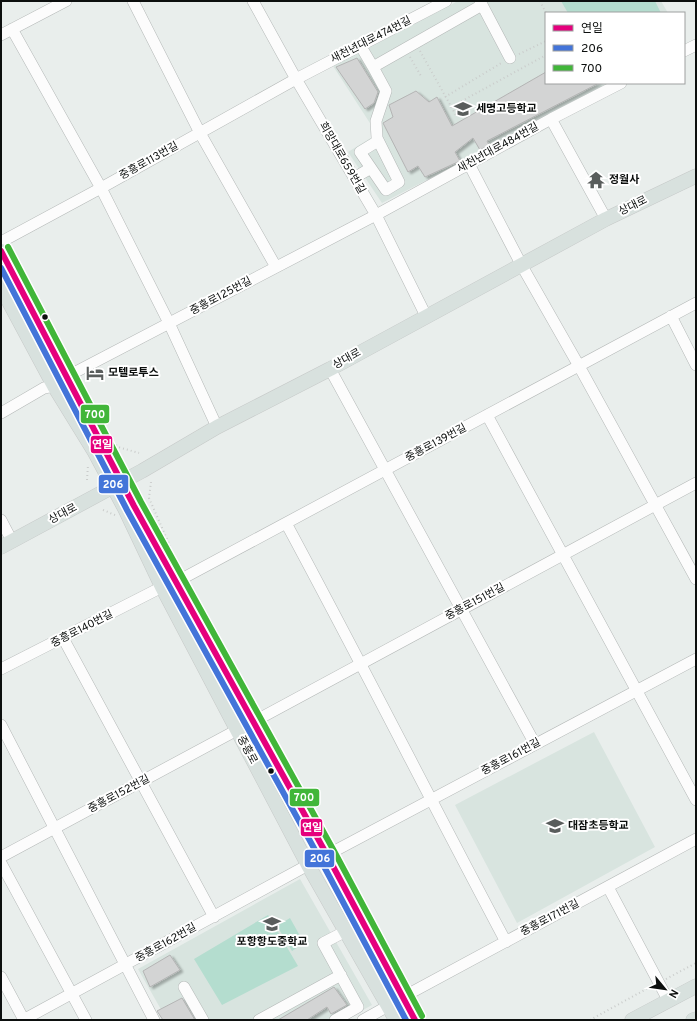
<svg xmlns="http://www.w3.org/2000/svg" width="697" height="1021" font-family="Overpass,'Noto Sans KR',sans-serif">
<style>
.built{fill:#d8e4df}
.green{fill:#b4ddcf}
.building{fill:#d3d4d4;stroke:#b4b4b4;filter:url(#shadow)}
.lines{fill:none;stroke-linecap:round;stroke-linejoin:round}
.minor-casing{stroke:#b4b8b7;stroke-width:12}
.major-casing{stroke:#c6c9c8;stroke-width:15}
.path{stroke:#cacccb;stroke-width:2;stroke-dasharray:1 3;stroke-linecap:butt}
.minor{stroke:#fcfcfc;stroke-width:11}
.major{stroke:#d8e1de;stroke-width:14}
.bus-1-casing{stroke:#fff;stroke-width:9}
.bus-2-casing{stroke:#fff;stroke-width:9}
.bus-3-casing{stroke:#fff;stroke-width:9}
.bus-1{stroke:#e5007d;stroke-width:6}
.bus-2{stroke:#4374d9;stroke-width:6}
.bus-3{stroke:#41b639;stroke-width:6}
.bus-dot{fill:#0c0f0e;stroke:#fff;stroke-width:1.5}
.labels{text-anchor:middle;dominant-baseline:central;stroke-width:4;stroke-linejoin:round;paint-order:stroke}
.street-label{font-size:11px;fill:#0c0f0e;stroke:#fff}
.poi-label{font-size:11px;font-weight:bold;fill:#0c0f0e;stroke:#fff;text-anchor:start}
.line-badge{stroke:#fff;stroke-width:1.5}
.badge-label{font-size:11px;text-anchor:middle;font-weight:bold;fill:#fff}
</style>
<defs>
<filter id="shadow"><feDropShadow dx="3" dy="2" stdDeviation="1" flood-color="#0004"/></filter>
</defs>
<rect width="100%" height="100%" fill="#e9eeec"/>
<path class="built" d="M458,1H661L668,13H546V83H616L382,203L348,152L377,134L333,66Z
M594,732L655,847L517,923L455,805Z
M300,879L372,1005L345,1020H167L138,969Z"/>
<path class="green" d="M561,1H655L661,13H568Z
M268,915L298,966L222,1005L194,959Z
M290,918L304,943L292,951L277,926Z"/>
<path class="building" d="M357,58L378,92L374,103L365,109L336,67Z
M546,72V83H599L487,141L489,145L480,150L473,138L455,152L460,161L425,177L418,166L408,172L383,123L393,117L389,105L416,91L429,102L437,97L452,126Z
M170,955L180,970L150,987L143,971Z
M334,987L347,1005L331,1014L327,1007L307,1020H278Z
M182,998L195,1020H163L157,1011Z"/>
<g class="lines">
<g class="minor-casing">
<path id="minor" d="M133,1L200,133L276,267
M253,1L296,79L376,215L426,316
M480,1L510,58
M12,29L101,188L169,323L217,427
M1,35L66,1
M360,45L373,67
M684,51L696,45
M551,119L606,219
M378,141L360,152L386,190L399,182L377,138L376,121L386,91L373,67L482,5
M469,164L522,266L579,366L696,579
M354,178L371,168
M1,242L101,188L296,79L446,1
M671,316L696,365
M330,369L535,744
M66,377L376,215L551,119L621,83
M1,413L44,388L54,386
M487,415L696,800
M1,520L12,541
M286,523C361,662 432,803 506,942
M176,582L696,303
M63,638L214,917
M1,669L162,587
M253,722L696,483
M1,725L154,1020
M327,855L696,659
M1,857L237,730
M1,863L86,1020
M608,887L668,1000
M1,977L24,1020
M184,987L203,1020
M403,997L696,839
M23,1020L308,865
M259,1020L341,975
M335,1020L358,1007L323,943L346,931
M363,1020L388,1006"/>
</g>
<g class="major-casing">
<path id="major" d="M1,251L134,506L327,855L415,1020
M1,287L54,386L94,451L125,509L162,587L308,865L396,1020
M1,547L142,471L217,427L330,369L606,219L696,176
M632,1020L696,986
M693,1020L696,1019"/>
</g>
<path class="path" d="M540,1L546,13
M420,51L457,117
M519,54L546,41
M410,57L421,76
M445,97L503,62
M451,107L546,55
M116,445L118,447L139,453
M87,480L88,465
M151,482L149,498L170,546
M103,510L115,515
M666,979L696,963
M590,1020L650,987"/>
<use href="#minor" class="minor"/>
<use href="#major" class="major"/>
<g class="bus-1-casing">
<path id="bus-1" d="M1,251L134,506L327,855L415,1020"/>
</g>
<g class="bus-2-casing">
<path id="bus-2" d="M1,268L127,510L320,859L406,1020"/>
</g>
<g class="bus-3-casing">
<path id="bus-3" d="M8,247L141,502L334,851L422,1016"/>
</g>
<use href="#bus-1" class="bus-1"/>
<use href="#bus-2" class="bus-2"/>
<use href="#bus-3" class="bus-3"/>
</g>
<defs>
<g id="school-bare" transform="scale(1.38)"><path d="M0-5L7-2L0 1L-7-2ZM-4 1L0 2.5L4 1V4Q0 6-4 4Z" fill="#595d5c" stroke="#fff" stroke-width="2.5" paint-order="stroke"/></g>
<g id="temple-bare" transform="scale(1.38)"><path d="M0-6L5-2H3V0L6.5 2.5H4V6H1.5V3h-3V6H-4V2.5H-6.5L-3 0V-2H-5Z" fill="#595d5c" stroke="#fff" stroke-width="2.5" paint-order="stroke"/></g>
<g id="hotel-bare" transform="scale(1.38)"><path d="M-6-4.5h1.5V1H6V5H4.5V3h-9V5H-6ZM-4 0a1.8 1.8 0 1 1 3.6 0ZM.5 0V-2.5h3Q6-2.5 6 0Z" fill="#595d5c" stroke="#fff" stroke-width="2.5" paint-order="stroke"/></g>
</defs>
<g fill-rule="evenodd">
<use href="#school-bare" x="463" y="109"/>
<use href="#temple-bare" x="596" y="180"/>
<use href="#hotel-bare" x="95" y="373"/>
<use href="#school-bare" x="555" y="826"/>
<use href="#school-bare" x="272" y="924"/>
</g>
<g class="bus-dot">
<circle cx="45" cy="317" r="3.5"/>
<circle cx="271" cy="771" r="3.5"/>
</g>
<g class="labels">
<g class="street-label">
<text transform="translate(371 40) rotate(-27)">새천년대로474번길</text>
<text transform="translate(498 148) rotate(-29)">새천년대로484번길</text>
<text transform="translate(342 158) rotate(60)">희망대로659번길</text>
<text transform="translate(149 161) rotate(-29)">중흥로113번길</text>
<text transform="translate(633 206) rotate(-26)">상대로</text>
<text transform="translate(221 296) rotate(-28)">중흥로125번길</text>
<text transform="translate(347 359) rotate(-29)">상대로</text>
<text transform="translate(436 443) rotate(-28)">중흥로139번길</text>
<text transform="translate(63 514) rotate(-28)">상대로</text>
<text transform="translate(475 602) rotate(-28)">중흥로151번길</text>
<text transform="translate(82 629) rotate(-27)">중흥로140번길</text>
<text transform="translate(247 750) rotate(62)">중흥로</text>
<text transform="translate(511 757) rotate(-28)">중흥로161번길</text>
<text transform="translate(119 794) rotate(-28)">중흥로152번길</text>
<text transform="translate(550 918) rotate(-28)">중흥로171번길</text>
<text transform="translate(166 943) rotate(-29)">중흥로162번길</text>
</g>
<g class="poi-label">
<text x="476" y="109">세명고등학교</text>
<text x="609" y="180">정월사</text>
<text x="108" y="373">모텔로투스</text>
<text x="568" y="826">대잠초등학교</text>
<text x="272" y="942" text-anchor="middle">포항항도중학교</text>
</g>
</g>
<g class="line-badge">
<rect x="80" y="404" width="30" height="20" rx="4" fill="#41b639"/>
<rect x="90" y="435" width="23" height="19" rx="4" fill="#e5007d"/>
<rect x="98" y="474" width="31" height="20" rx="4" fill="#4374d9"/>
<rect x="289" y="788" width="31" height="19" rx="4" fill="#41b639"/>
<rect x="300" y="818" width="23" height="19" rx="4" fill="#e5007d"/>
<rect x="304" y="849" width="31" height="19" rx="4" fill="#4374d9"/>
</g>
<g class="badge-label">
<text x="95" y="418">700</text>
<text x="102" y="448">연일</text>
<text x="113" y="488">206</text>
<text x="304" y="801">700</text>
<text x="312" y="831">연일</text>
<text x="320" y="862">206</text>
</g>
<rect width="697" height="1021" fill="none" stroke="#0c0f0e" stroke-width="4"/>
<rect x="545" y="12" width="140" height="72" fill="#ffffff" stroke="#9e9f9f"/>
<rect x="553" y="25" width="20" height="6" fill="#e5007d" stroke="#9e9f9f"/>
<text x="581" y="32" font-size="12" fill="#0c0f0e">연일</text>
<rect x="553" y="45" width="20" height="6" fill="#4374d9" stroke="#9e9f9f"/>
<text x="581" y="52" font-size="12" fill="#0c0f0e">206</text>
<rect x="553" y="65" width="20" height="6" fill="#41b639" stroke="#9e9f9f"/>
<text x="581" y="72" font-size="12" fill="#0c0f0e">700</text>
<g transform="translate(665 989) rotate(119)" stroke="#ffffff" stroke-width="3" paint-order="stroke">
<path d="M0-3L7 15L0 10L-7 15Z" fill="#0c0f0e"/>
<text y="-6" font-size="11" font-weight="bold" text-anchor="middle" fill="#0c0f0e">N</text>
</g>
</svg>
